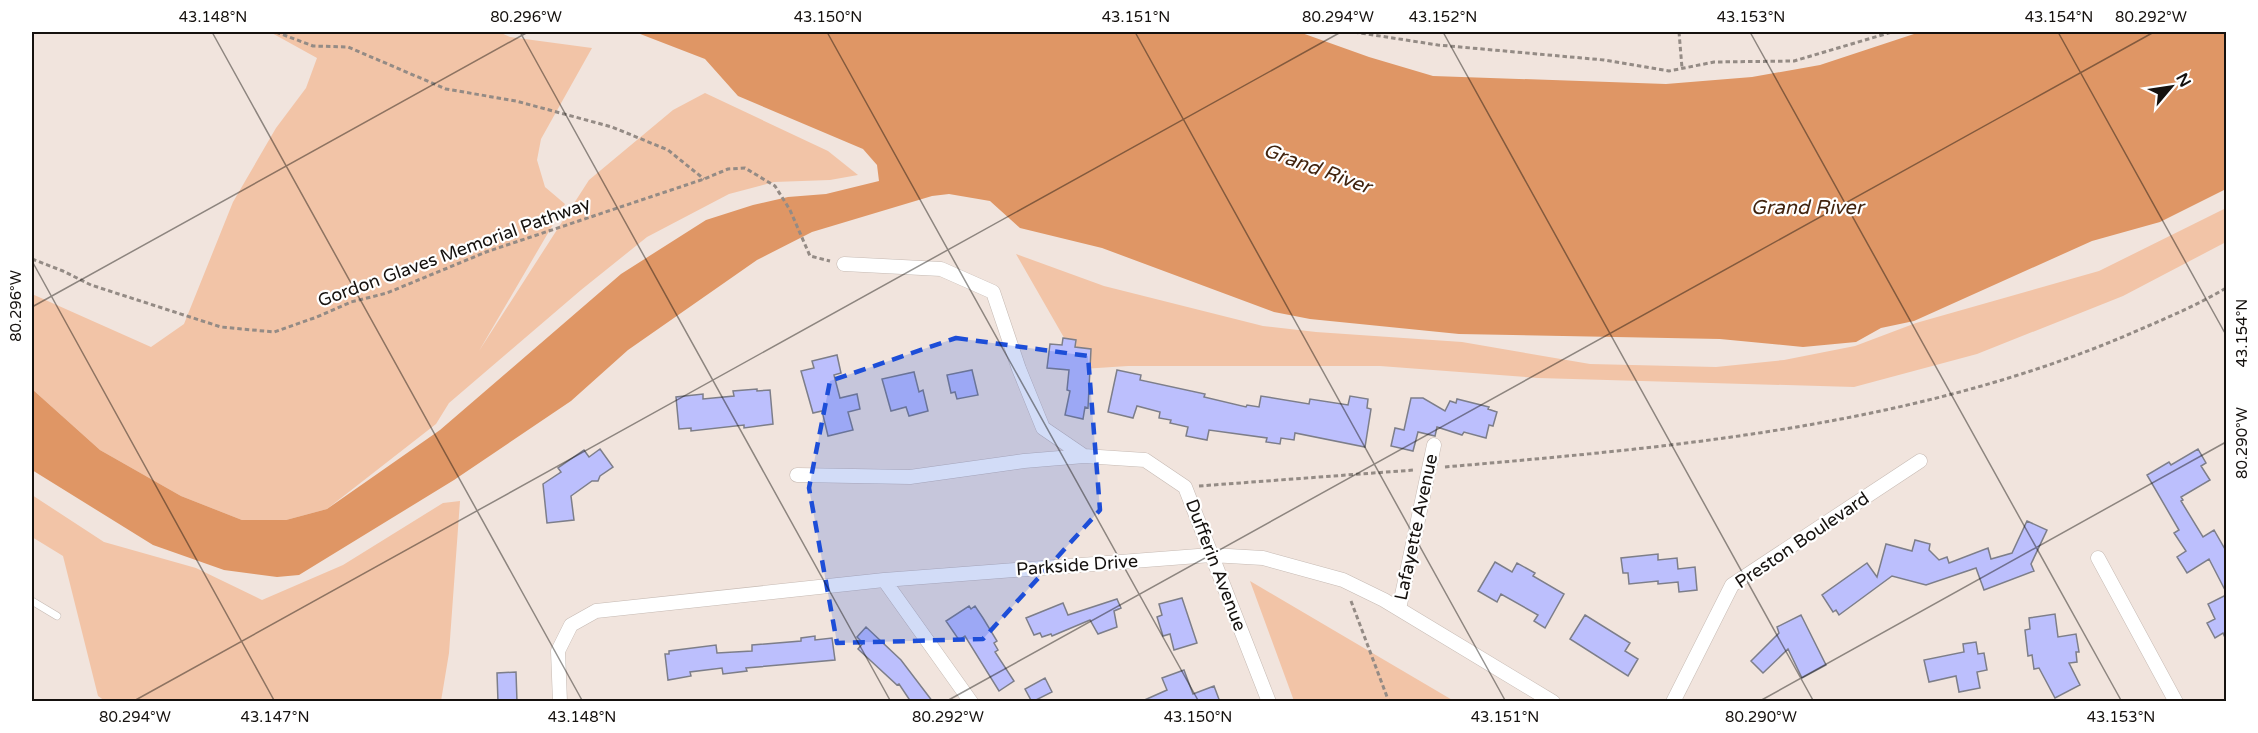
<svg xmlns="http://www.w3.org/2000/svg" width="2258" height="733" font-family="'Varela Round',sans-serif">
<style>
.green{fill:#f2c4a7}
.water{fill:#df9665}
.building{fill:#bcbffd;stroke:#7d7e89;stroke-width:1.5}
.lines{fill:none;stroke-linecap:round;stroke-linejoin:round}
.lane-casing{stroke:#c6bab3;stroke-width:8}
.street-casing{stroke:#c6bab3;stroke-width:15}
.path{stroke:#948b85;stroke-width:3;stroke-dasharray:4.5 3;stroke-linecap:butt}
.lane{stroke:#fff;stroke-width:7}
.street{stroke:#fff;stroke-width:14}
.marked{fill:#1d4ed8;fill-opacity:0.2;stroke:#1d4ed8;stroke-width:4.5;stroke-dasharray:12 8;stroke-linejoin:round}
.ticks{fill:none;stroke:#15110e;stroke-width:1.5;stroke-opacity:0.45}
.labels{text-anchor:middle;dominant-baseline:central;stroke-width:4.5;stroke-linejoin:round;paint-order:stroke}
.street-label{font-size:18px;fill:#15110e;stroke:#fff}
.water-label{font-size:20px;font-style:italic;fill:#41230e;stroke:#fff}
.neatline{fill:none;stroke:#15110e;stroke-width:2}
.ticks-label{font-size:15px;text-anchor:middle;fill:#15110e}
</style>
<rect width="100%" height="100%" fill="#f1e4dd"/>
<path class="green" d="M270,32H499L510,37L592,48L541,139L537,160L545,187L565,204L479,351L589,180L673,110L705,93L828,151L858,175L830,180L774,182L729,194L647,237L581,290L449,403L436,424L327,509L286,520H242L181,496L100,450L32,389V294L151,347L184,324L233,202L276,128L306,88L317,58Z
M2226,208V242L2123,296L1977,354L1854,387L1538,378L1380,366H1128L1082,369L1016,254L1104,286L1263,326L1316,332L1462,342L1590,364L1716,367L1784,360L1855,346L1916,323L2099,271Z
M32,495L104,542L196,568L262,600L343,565L443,503L460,501L449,653L441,701H105L98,696L63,556L32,537Z
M1250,581L1454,701H1294Z"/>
<path class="water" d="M635,32H1299L1369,57L1433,76L1666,84L1752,77L1820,65L1920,32H2226V189L2160,222L2092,241L1914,321L1881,328L1856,342L1803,347L1720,339L1459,334L1310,319L1274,312L1102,248L1020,228L990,201L949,194L932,196L812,232L757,260L628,350L571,401L454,480L299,575L277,577L224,570L153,545L32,470V389L100,450L181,496L242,520H286L327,509L440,430L621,274L706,220L753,205L788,197L826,194L879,181L877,165L863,149L738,96L705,59Z"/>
<path class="building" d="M1063,338L1076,340L1075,347L1091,349L1088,408L1085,407L1083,419L1065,415L1070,391L1067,390L1069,370L1047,368L1050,344L1062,345Z
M837,355L841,373L834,375L840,398L857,394L860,409L848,412L853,430L828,436L822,411L813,413L801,371L814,368L812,361Z
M972,370L978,395L957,399L955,392L951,393L947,375Z
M1117,370L1141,375L1140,380L1205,394L1204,397L1246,407L1247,405L1259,407L1261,396L1309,404L1310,399L1348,405L1350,396L1368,399L1367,408L1371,409L1365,447L1295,433L1294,440L1281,438L1280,444L1266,442L1267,438L1209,430L1207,440L1186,436L1188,427L1170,423L1171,420L1159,418L1160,412L1137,406L1133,418L1108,412Z
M914,372L919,392L923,390L928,411L909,416L906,407L891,411L882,379Z
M757,389V391L770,390L773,424L744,428V425L691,431V428L679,429L676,397L703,394V399L734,396L733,391Z
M1411,398H1423L1445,411L1450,401L1456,403L1457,399L1489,407L1488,409L1497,412L1493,426L1489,425L1486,438L1464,432L1462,435L1437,427L1435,436L1418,432L1413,451L1391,446L1395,428L1404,430Z
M600,449L613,467L600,476L598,481H592L571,496L574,520L547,523L543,484L561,472L558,468L584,450L589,457Z
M2198,449L2206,463L2201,466L2210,480L2181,497L2183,500L2181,501L2203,537L2214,530L2226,551V592L2209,559L2187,573L2177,557L2186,551L2174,533L2179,530L2147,475L2169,462L2171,465Z
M2027,521L2047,530L2031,564L2034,571L1984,590L1976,568L1926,585L1892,576L1839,615L1836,610L1833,612L1822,595L1867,563L1877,577L1886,544L1912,551L1915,540L1930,544L1929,550L1939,560L1947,557L1949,563L1988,548L1991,559L2012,553Z
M1658,554V560L1677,558L1678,569L1695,567L1697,590L1679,592L1678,582L1658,584V581L1629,584L1628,573H1623L1621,558Z
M1495,562L1512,572L1517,563L1535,573L1533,576L1564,594L1545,628L1534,621L1538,615L1501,594L1497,602L1478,591Z
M2226,595V640L2223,633L2215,638L2207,623L2215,619L2208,604Z
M1182,598L1197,643L1174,650L1170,634L1163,636L1157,617L1162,615L1159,604Z
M1117,599L1121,608L1114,611L1117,627L1098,634L1090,620L1052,636L1051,634L1042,637L1040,633L1034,635L1026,618L1063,603L1068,615Z
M969,606L971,609L975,606L983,618L997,641L994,643L998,650L995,652L1014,681L999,691L965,636L959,640L946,621Z
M2055,614L2058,637L2076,634L2079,652H2076L2077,662L2069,663L2080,685L2055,698L2039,668L2034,669L2032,655L2028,656L2025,630L2030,629L2029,618Z
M1585,615L1630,643L1625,651L1638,659L1628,676L1570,639Z
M1801,615L1826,665L1802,678L1788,649L1763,673L1751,661L1779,633L1777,627Z
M866,627L901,660L933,702H911L899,684L897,685L858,649L863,643L857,637Z
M815,636V640L832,638L835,660L746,668L747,671L723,674L722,668L690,672L691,676L668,680L665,654H669V651L716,645L717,653L752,651V645L801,641V638Z
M1976,642L1978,654L1984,653L1987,670L1977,672L1980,688L1959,692L1956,676L1929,682L1924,660L1964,652L1963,644Z
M1184,670L1193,694L1214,686L1220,702H1140L1167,690L1162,678Z
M516,672L517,702H498L497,673Z
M1045,678L1052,692L1032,702L1025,689Z"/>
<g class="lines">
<g class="lane-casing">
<path id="lane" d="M32,601L57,616"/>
</g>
<g class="street-casing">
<path id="street" d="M844,264L941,269L993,292L1019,369L1043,428L1084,456L1145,460L1185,487L1269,702
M797,475L910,477L1024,461L1084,456
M2098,558L2176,702
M884,580L971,702
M1399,609L1434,445
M560,702L558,651L571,625L596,611L884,580L1211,555L1263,558L1343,580L1384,600L1553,702
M1673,702L1732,585L1920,461"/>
</g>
<path class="path" d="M276,32L313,46L348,47L446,89L516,101L612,127L668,150L704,179
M1354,32L1438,45L1604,60L1669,71L1714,62L1794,61L1892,32
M1679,32L1682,68
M32,259L63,271L91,285L221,327L274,332L317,317L351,302L387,293L486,252L704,179L728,169L745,168L775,186L790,210L810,256L830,261
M1445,467C1677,447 1915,426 2132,333C2164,319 2196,306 2226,288
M1199,486L1414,470
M1351,601L1389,702"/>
<use href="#lane" class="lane"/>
<use href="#street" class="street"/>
</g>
<path class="marked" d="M956,338L1088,356L1100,510L983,639L837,643L809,488L830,381Z"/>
<path class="ticks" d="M212,32L583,702M520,32L891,702M827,32L1199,702M1135,32L1506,702M1443,32L1814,702M1750,32L2122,702M2058,32L2226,335M32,261L275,702M32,307L528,32M132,702L1341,32M945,702L2154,32M1758,702L2226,442"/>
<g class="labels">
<g class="street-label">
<text transform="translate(454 252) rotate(-20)">Gordon Glaves Memorial Pathway</text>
<text transform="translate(1416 527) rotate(-78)">Lafayette Avenue</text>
<text transform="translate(1802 540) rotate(-34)">Preston Boulevard</text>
<text transform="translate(1077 565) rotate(-4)">Parkside Drive</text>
<text transform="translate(1216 565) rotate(69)">Dufferin Avenue</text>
</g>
<g class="water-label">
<text transform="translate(1317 169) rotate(20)">Grand River</text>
<text x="1807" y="208">Grand River</text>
</g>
</g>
<rect width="2258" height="733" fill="none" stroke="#ffffff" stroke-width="66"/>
<g transform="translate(2171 87) rotate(61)" stroke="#ffffff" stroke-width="4.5" paint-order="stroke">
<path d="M0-4.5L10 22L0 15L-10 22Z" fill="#15110e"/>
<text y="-9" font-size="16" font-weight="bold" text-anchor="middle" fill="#15110e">N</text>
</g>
<rect x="33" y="33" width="2192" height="667" class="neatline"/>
<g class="ticks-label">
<text x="213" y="22">43.148°N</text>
<text x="526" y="22">80.296°W</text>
<text x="828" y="22">43.150°N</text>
<text x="1136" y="22">43.151°N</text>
<text x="1338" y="22">80.294°W</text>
<text x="1443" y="22">43.152°N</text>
<text x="1751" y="22">43.153°N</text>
<text x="2059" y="22">43.154°N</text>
<text x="2151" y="22">80.292°W</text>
<text transform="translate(16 306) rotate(-90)" y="5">80.296°W</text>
<text transform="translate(2242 333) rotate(-90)" y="5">43.154°N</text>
<text transform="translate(2242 443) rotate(-90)" y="5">80.290°W</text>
<text x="135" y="722">80.294°W</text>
<text x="275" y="722">43.147°N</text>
<text x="582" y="722">43.148°N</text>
<text x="948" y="722">80.292°W</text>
<text x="1198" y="722">43.150°N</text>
<text x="1505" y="722">43.151°N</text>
<text x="1761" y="722">80.290°W</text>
<text x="2121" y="722">43.153°N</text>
</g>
</svg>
